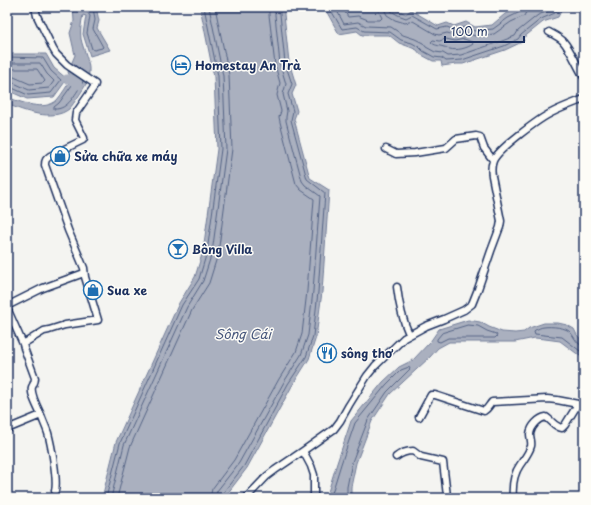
<svg xmlns="http://www.w3.org/2000/svg" width="591" height="505" font-family="'Playpen Sans',sans-serif">
<style>
.water{fill:#aab0bf;stroke:#717c98}
.lines{fill:none;stroke-linecap:round;stroke-linejoin:round}
.shore{stroke:#546385;stroke-width:1}
.river{stroke:#aab0bf;stroke-width:9}
.street-casing{stroke:#1b2f5e;stroke-width:9}
.street{stroke:#fdfcf7;stroke-width:6}
.labels{text-anchor:middle;dominant-baseline:central;stroke-width:3;stroke-linejoin:round;paint-order:stroke}
.poi-label{font-size:12px;font-weight:bold;fill:#1b2f5e;stroke:#fdfcf7;text-anchor:start}
.water-label{font-size:13px;font-style:italic;fill:#46567b;stroke:#fdfcf7}
</style>
<rect width="100%" height="100%" fill="#f4f4f1"/>
<filter id="ink" filterUnits="userSpaceOnUse"><feTurbulence type="fractalNoise" baseFrequency=".025" numOctaves="2"/><feDisplacementMap in="SourceGraphic" scale="8" xChannelSelector="R" yChannelSelector="G"/><feConvolveMatrix kernelMatrix="1 2 1 2 8 2 1 2 1" color-interpolation-filters="sRGB"/></filter>
<g filter="url(#ink)">
<path class="water" d="M73,7H96L99,21L97,28L110,50L90,56L83,34L86,16L83,15C81,23 80,31 81,39C83,49 90,62 89,72C89,82 83,89 78,97C75,101 72,106 69,109C53,122 23,111 7,104V97C20,102 45,112 57,100C62,94 67,86 71,79L68,72L75,55L70,33L74,21Z
M200,7H284V14L289,62L296,85L292,94L297,111L294,119L310,178L329,190L322,292L316,337L309,359L292,386L247,468L224,498H102L116,442L179,303L195,277L203,251L217,149L214,77Z
M324,7H390L406,14L411,10L438,26L447,23L454,26L466,22L475,27L492,25L505,14L522,7H565H563L558,17L543,22L523,38L524,41L505,50L463,64H456L442,66L441,61H433L420,54L417,50L410,47L399,43L389,35H362L357,31L339,34Z
M7,54H46L54,68L67,79L54,97L27,99L7,90Z
M468,320L480,322L489,327L502,332L515,333L524,332L529,328L544,323H558L567,325L574,329L577,335L584,343V359L560,341L545,339L535,338L515,342H449L438,348L430,357L390,394L372,421L356,463L351,487V498H328V492L337,463L351,421L383,382L399,367L413,360L430,342L439,329Z"/>
<g class="lines">
<path class="shore" d="M77,7L78,12C83,12 87,10 90,16L87,33L92,49L94,50L102,48L103,47L93,29L95,20L93,7
M329,7L342,29L357,27L364,31L390,32L401,40L412,43L419,47L423,51L434,57L442,58L446,61L462,60L504,46L518,39L521,35L541,19L555,13L559,7
M335,7L344,24L358,22L366,26L391,27L403,35L415,39L423,43L426,47L435,52L443,53L448,56L461,55L502,41L515,36L518,31L538,15L551,10L553,7
M342,7L348,17L358,16L368,20H380L382,18L379,12L378,7
M384,7L385,11L387,15L395,20L405,23L413,21L435,34L439,35L447,33L455,35L464,32L475,36L494,34L511,22L524,16L526,12L527,7
M390,7L391,11L398,15L406,18L412,15L437,29L447,27L454,30L465,27L475,31L493,29L508,18L520,12L522,10V7
M446,39L455,41L464,39L472,42L473,44C468,48 456,51 450,49C448,49 446,47 444,47C438,45 435,46 431,42L433,40L439,41Z
M7,57L43,58L51,71L61,80L51,93L28,95L10,87H7
M7,63H40L47,74L54,81L49,88L29,90L12,82H7
M7,69H37L45,81L43,83L30,84L14,77L7,76
M73,74L75,78V81L59,103L54,107V109C68,110 75,94 82,84L83,81
M468,325L478,326L487,331L496,334L497,336L495,338H448L440,342L437,341V339L442,333Z
M584,346C577,345 575,338 571,333C567,327 551,326 544,327C541,327 538,329 535,330L534,331L535,334L562,337L584,354
M106,498L120,443L182,305L199,279L207,252L221,149L218,76L204,7
M111,498L124,445L187,307L203,281L212,253L226,149L223,76L209,7
M117,498L130,447L192,310L209,283L218,254L232,149L229,75L215,7
M210,498L212,489L234,460L279,379L296,352L302,334L307,291L314,199L301,190L296,184L280,122L279,117L281,111L277,95L280,83L275,65L269,15V7
M216,498L217,491L239,463L284,382L301,355L308,335L313,291L320,196L305,185L302,181L286,121V117L287,111L283,94L286,84L280,64L275,15V7
M221,498L222,494L244,466L288,384L306,357L313,336L318,292L325,193L307,179L291,120L293,111L288,94L292,84L285,63L280,14V7
M331,498L332,493L341,464L355,423L386,385L401,370L409,367L410,369L387,392L368,420L352,462L347,487V498"/>
<path class="river" d="M67,79H72L78,85"/>
<g class="street-casing">
<path id="street" d="M549,32C554,35 559,37 563,41C571,50 577,66 584,77
M386,149L396,154L415,153L446,148L456,139L476,136L480,137L484,148L493,160
M397,287C399,304 402,319 409,334
M7,306L43,288L84,273
M7,308L23,344
M41,415C43,421 46,427 48,433C51,444 58,480 55,491
M419,417L431,395H435L484,411C488,409 489,405 492,402L547,399L557,400L578,404
M7,429L41,415C38,408 30,394 32,387C34,383 35,382 35,378L24,348L23,344L44,331L49,330L65,325L98,320L85,277L84,268L68,230L45,165C45,160 46,159 50,156L83,140L84,138L75,120L76,113L94,87L95,84L67,65L56,54L53,49L37,16L35,7
M303,451L311,466L314,475V498
M396,457C401,453 406,451 413,451L421,457L443,462L447,496L449,498
M246,498L267,476L275,470L303,451L334,429L340,421L349,405L367,376L375,366L404,338L426,326L444,319L464,310L472,304L478,289L491,251L500,227L501,221L492,176C491,170 491,166 493,161C498,149 540,118 553,112C563,107 574,103 584,99
M513,498C512,486 513,475 520,465C524,459 529,453 531,446C532,442 530,438 530,434C531,426 539,418 546,417C552,421 555,427 562,428L565,425L578,404L584,405"/>
</g>
<use href="#street" class="street"/>
</g>
</g>
<defs>
<g id="hotel-ring" transform="scale(1)"><circle r="9.5" fill="#fdfcf7" stroke="#1f6fb2" stroke-width="1.5"/><path d="M-6-4.5h1.5V1H6V5H4.5V3h-9V5H-6ZM-4 0a1.8 1.8 0 1 1 3.6 0ZM.5 0V-2.5h3Q6-2.5 6 0Z" fill="#1f6fb2"/></g>
<g id="shop-ring" transform="scale(1)"><circle r="9.5" fill="#fdfcf7" stroke="#1f6fb2" stroke-width="1.5"/><path d="M-5-2.5h2.3a2.7 3.5 0 0 1 5.4 0H5L5.5 6h-11ZM-1.5-2.5h3a1.5 2.3 0 0 0-3 0Z" fill="#1f6fb2"/></g>
<g id="bar-ring" transform="scale(1)"><circle r="9.5" fill="#fdfcf7" stroke="#1f6fb2" stroke-width="1.5"/><path d="M-6-5H6L.8 .8V4.5H3.5V6h-7V4.5H-.8V.8Z" fill="#1f6fb2"/></g>
<g id="restaurant-ring" transform="scale(1)"><circle r="9.5" fill="#fdfcf7" stroke="#1f6fb2" stroke-width="1.5"/><path d="M-5-6h1v4h1v-4h1v4h1v-4h1v5L-1.5 .5V6h-2V.5L-5-1ZM5-6V6H3V1.5H1.5Q1.5-4 5-6Z" fill="#1f6fb2"/></g>
</defs>
<g fill-rule="evenodd">
<use href="#hotel-ring" x="181" y="65"/>
<use href="#shop-ring" x="60" y="156"/>
<use href="#bar-ring" x="178" y="249"/>
<use href="#shop-ring" x="93" y="290"/>
<use href="#restaurant-ring" x="327" y="353"/>
</g>
<g class="labels">
<g class="poi-label">
<text x="195" y="65">Homestay An Trà</text>
<text x="74" y="156">Sửa chữa xe máy</text>
<text x="192" y="249">Bông Villa</text>
<text x="107" y="290">Sua xe</text>
<text x="341" y="353">sông thơ</text>
</g>
<g class="water-label">
<text x="243" y="333">Sông Cái</text>
</g>
</g>
<rect width="591" height="505" fill="none" stroke="#fdfcf7" stroke-width="24"/>
<rect x="12" y="12" width="567" height="481" fill="none" stroke="#1b2f5e" stroke-width="1.5" filter="url(#ink)"/>
<path d="M445 36v6h79v-6" fill="none" stroke="#1b2f5e" stroke-width="2"/>
<text x="451" y="36" font-size="12" fill="#1b2f5e" stroke="#fdfcf7" stroke-width="3" paint-order="stroke">100 m</text>
</svg>
